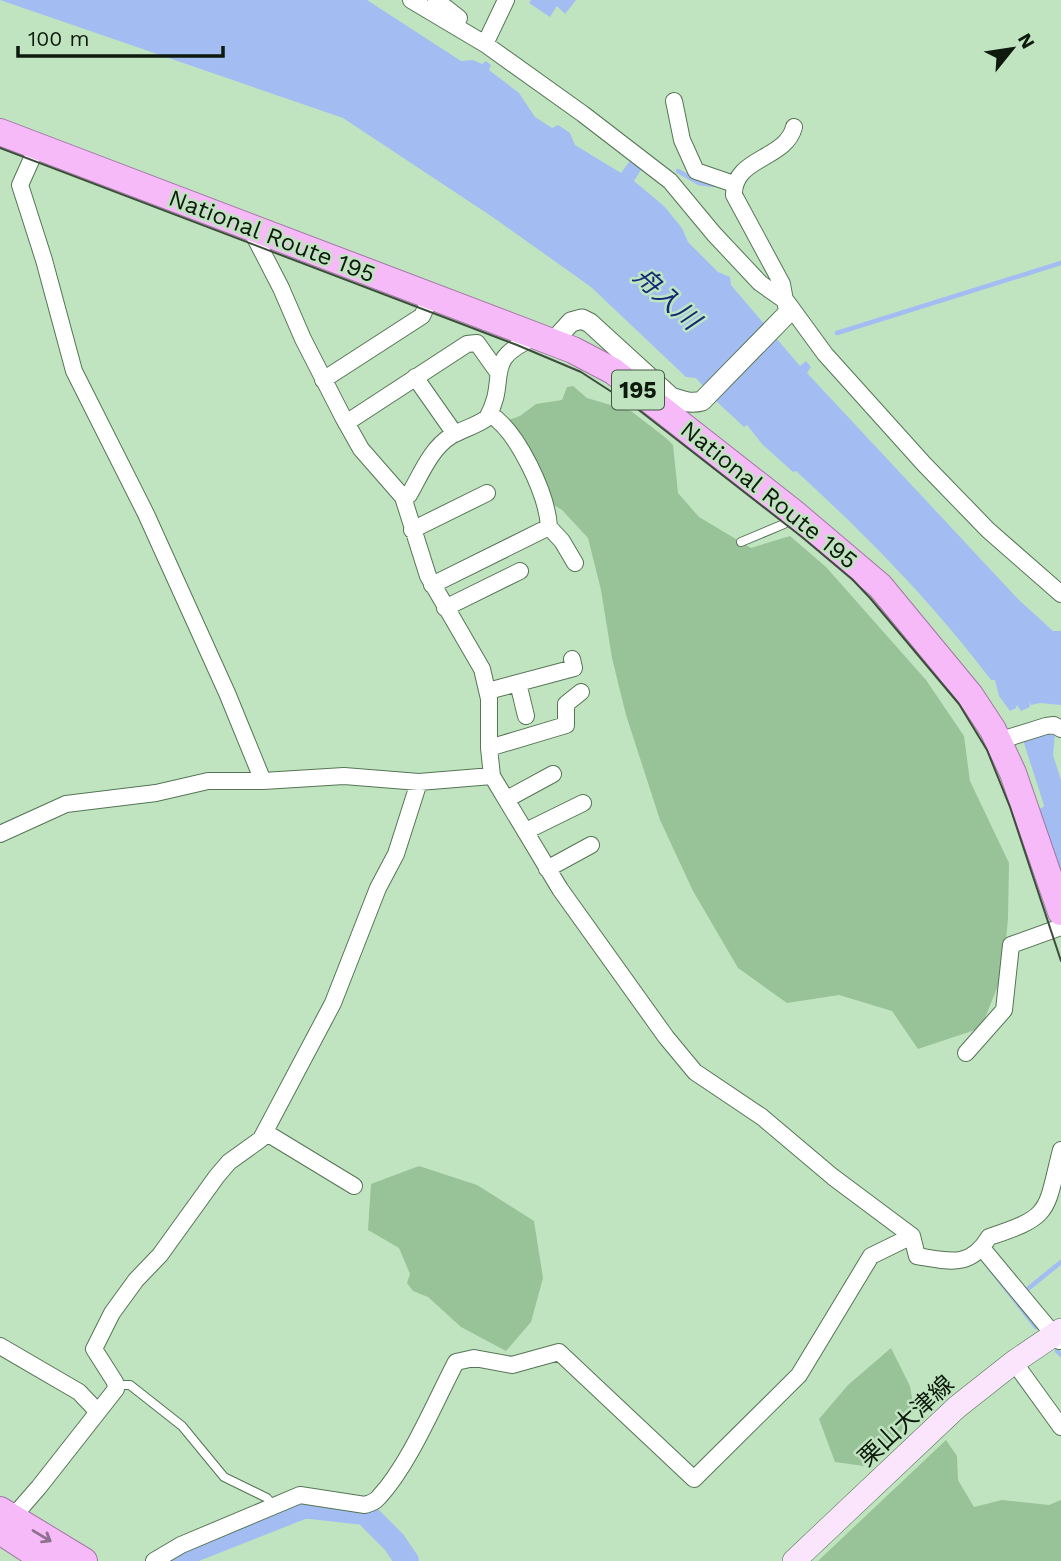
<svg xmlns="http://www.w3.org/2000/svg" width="1061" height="1561" font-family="'Work Sans','Noto Sans JP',sans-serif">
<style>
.green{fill:#98c298}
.water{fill:#a3bdf3}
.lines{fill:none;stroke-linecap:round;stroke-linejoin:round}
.stream{stroke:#a3bdf3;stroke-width:4.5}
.river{stroke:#a3bdf3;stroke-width:24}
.service-casing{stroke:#557555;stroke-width:10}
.minor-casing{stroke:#557555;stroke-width:18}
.tertiary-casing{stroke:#557555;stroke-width:21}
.secondary-casing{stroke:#557555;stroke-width:24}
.trunk-casing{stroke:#a277a5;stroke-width:28}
.service{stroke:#fff;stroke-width:8}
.minor{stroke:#fff;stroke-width:16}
.tertiary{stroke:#fff;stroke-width:19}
.secondary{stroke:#fbe5fd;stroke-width:23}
.trunk{stroke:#f6baf8;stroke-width:26}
.tram{stroke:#3c4e3b;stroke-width:2}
.oneway{stroke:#8d728e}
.labels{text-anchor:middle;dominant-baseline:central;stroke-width:5;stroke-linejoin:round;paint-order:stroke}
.shield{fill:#c1e4c0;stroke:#435743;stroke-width:2}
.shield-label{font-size:23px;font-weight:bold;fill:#0d1a0d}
.street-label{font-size:24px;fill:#0d1a0d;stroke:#c1e4c0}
.water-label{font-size:26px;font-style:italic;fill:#112c77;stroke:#c1e4c0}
</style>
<rect width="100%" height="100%" fill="#c1e4c0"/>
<path class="green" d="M573,386L587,398L631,411L666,438L673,445L678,493L699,517L751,548L790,536L826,567L926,680L964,736L970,781L1009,863L1008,918L1003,973L981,1028L918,1049L892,1011L839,995L787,1003L738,968L693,891L660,820L626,715L612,658L601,590L588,538L562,510L547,501L506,421L520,416L536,404L562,400L567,387Z
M419,1166L477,1185L534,1221L543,1278L531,1322L506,1351L461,1327L428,1297L413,1291L407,1283L410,1274L399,1248L368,1230L371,1184Z
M891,1348L910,1386L914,1409L895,1442L864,1466L835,1462L819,1419L848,1385Z
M946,1440L957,1456L958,1480L974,1507L1002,1500L1049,1505L1061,1500V1561H818Z"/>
<path class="water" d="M0,0H367L461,61L473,60L482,64L486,61L491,65L489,70L519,93L535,117L552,128L558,125L570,133L575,145L621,173L632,158L642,168L634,181L664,206L682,228L688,242L718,272L730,277L731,285L800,366L806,361L811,367L807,373L1018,599L1053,631H1061V705L1040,703L1031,705L1029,702L1030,707L1021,711L1017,705L1016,708L1010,711L999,696L995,680H991C931,601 869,538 796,471L793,472L762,444L747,425L744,427L716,401L696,378L686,377L591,287L494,218L343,118Z
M531,0H576L565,14L557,6L550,17L529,3Z
M1044,731L1055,734L1053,756L1061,789V878L1039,809L1055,801L1040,751L1028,754V737Z"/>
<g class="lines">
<path class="stream" d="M678,171L699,183L713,185
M837,333L1061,263
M988,1266L1036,1327
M1024,1292L1061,1262
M1057,1351L1061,1355"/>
<path class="river" d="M1034,735L1061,819
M173,1561L189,1552L303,1507H311L365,1513L394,1542L407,1561"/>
<g class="service-casing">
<path id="service" d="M741,542L784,524L792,515
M117,1385H130L182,1426L224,1477L267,1498L274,1507"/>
</g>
<g class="minor-casing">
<path id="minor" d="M411,0L485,44L583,114L670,181L714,234L760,283L787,302L825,354L924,464L988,530L1061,594
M436,0L459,18
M485,44L506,0
M674,101L682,140L696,171L734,184
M37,147L20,185L44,260L74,371L146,514L227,693L263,781
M250,228L281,288L303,339L343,417L361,449L403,497
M786,306L782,284L734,195C733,157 786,160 794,127
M415,377L455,434
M323,380L422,316L431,297
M346,423L467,344L477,343L497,371
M549,527L562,541L575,563
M412,530L487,493
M432,585L549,527C547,494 518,432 490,414
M445,608L520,571
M518,683L526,716
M488,691L574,668L572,659
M998,741L1046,726L1054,725L1061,729
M489,748L566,725V704L581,692
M492,776L560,889L666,1037L695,1072L762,1117L833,1177L912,1236
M507,799L553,774
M526,831L583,803
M0,834L66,804L156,793L208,781H263L344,776L419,782L492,776L489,748V699L482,669L428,576L403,497L409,495C420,476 431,448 451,436C463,429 476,426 487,418C510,378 480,360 536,337
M547,869L591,845
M966,1053L1004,1010L1011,945L1061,927
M265,1132L354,1186
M982,1248L1059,1341
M0,1346L79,1392L98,1412
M1014,1362L1061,1427
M12,1518L39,1487L116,1389L115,1382L94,1349L112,1313L136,1280L160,1255L217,1176L229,1162L261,1139L333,1003L378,888L396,854L419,782
M154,1561L181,1545L300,1495L365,1505C371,1503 375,1502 379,1497C409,1465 435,1402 456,1362L474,1358L512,1365L559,1352L694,1479L799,1375L871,1256L912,1236L917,1256C948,1261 970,1269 989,1237C1053,1216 1045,1212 1061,1150"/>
</g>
<g class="tertiary-casing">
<path id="tertiary" d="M552,343L571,322L582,319L590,323L671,397C683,401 690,404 702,401L785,316"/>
</g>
<g class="secondary-casing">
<path id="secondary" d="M794,1561L957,1407L1014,1362L1061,1330"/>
</g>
<g class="trunk-casing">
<path id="trunk" d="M0,132L573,350L613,371L794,513L880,586L970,695L993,730L1013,773L1061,912
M0,1510L84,1561
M0,1531L46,1561"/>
</g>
<use href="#service" class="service"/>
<use href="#minor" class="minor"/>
<use href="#tertiary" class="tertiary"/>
<use href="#secondary" class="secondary"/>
<use href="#trunk" class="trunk"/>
<path class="tram" d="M0,148L517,345L581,372L635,407L802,537L852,579L870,598L959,704L987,750L1010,807L1061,961"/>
</g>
<defs><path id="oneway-shaft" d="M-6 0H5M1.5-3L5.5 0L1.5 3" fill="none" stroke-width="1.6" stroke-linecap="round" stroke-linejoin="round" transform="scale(1.75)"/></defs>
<use class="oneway" href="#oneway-shaft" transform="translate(42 1536) rotate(31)"/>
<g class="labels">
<rect class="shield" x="612" y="370.5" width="52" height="39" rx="5"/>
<g class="shield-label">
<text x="638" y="390">195</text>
</g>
<g class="street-label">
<text transform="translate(272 236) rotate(21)">National Route 195</text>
<text transform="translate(769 495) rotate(39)">National Route 195</text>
<text transform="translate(906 1421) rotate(-43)">栗山大津線</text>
</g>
<g class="water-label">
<text transform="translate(667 298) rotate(42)">舟入川</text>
</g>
</g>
<g transform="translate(1012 49) rotate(60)" stroke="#c1e4c0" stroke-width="5" paint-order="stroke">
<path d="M0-5L12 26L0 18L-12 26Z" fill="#0d1a0d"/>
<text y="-10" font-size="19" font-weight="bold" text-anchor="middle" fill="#0d1a0d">N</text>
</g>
<path d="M18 46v10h205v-10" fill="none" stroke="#0d1a0d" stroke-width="3.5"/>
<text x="28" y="46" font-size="21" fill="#0d1a0d" stroke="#c1e4c0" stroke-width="5" paint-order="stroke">100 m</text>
</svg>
